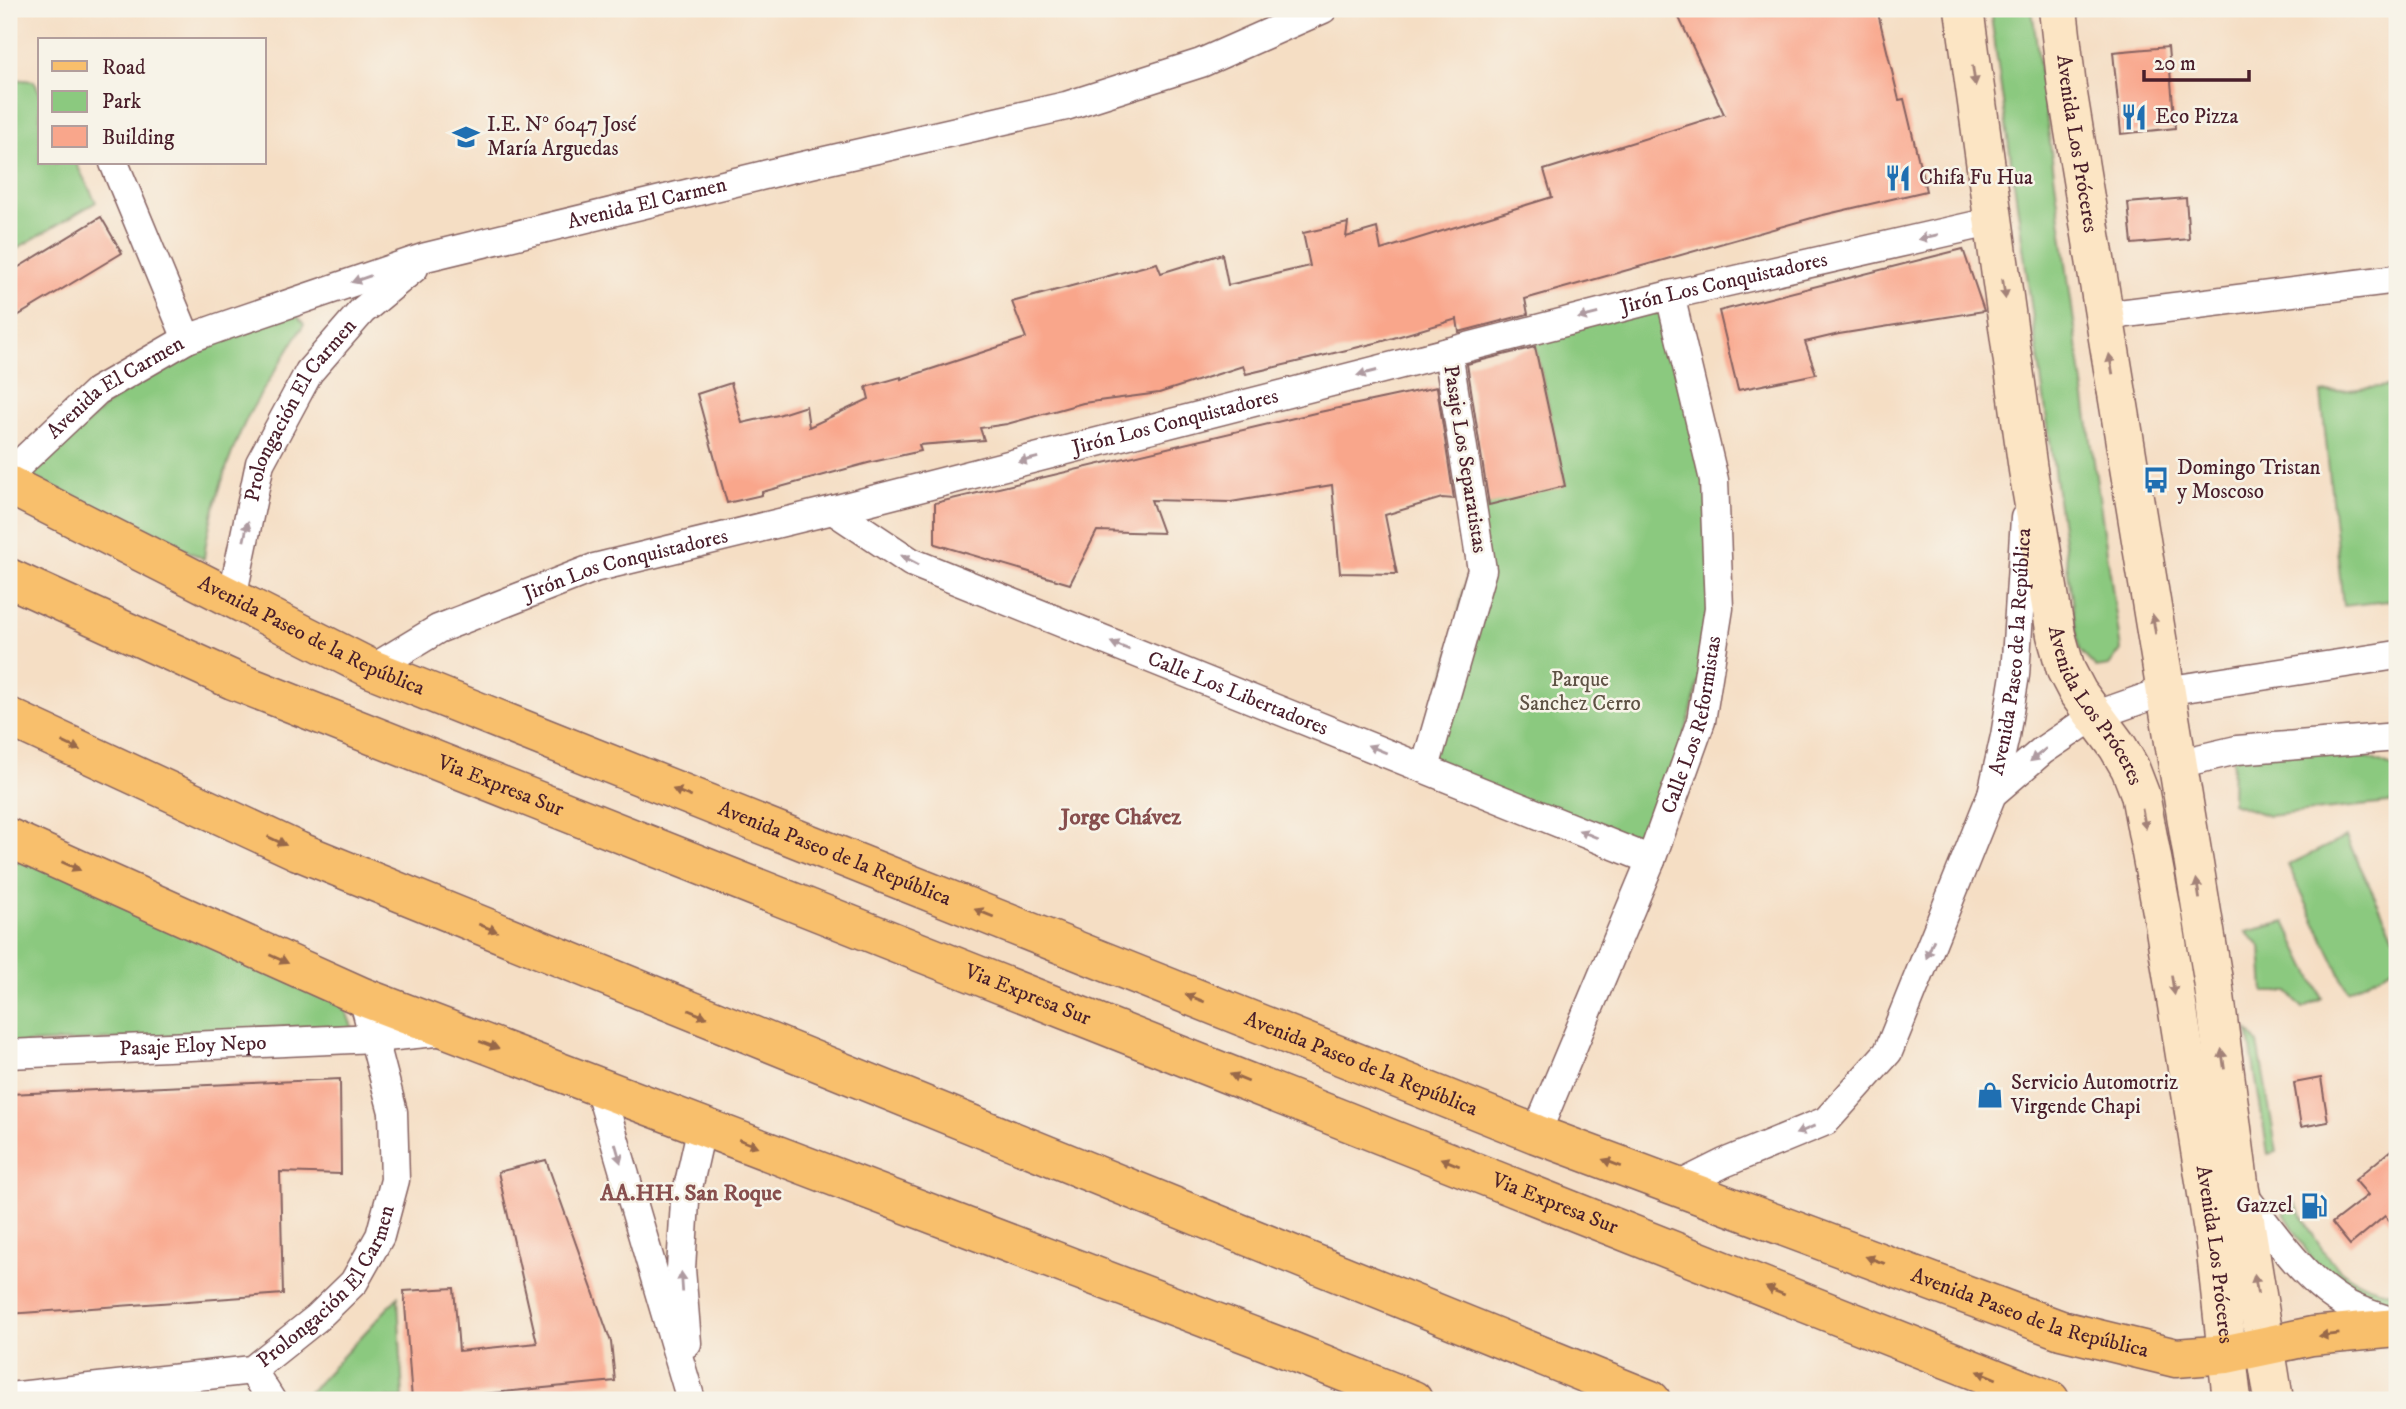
<svg xmlns="http://www.w3.org/2000/svg" width="2406" height="1409" font-family="'IM FELL DW Pica',serif">
<style>
.green{fill:#8bc97f;stroke:#6a7455;stroke-width:2}
.building{fill:#f9a68b}
.lines{fill:none;stroke-linecap:round;stroke-linejoin:round}
.street-casing{stroke:#866261;stroke-width:31}
.secondary-casing{stroke:#866261;stroke-width:41}
.primary-casing{stroke:#866261;stroke-width:41}
.highway-casing{stroke:#866261;stroke-width:41}
.street{stroke:#fff;stroke-width:28}
.secondary{stroke:#fce5c4;stroke-width:38}
.primary{stroke:#f8bf6c;stroke-width:38}
.highway{stroke:#f8bf6c;stroke-width:38}
.oneway{fill:#a38278}
.oneway2{fill:#ae9aa0}
.oneway3{fill:#986748}
.labels{text-anchor:middle;dominant-baseline:central;stroke-width:5;stroke-linejoin:round;paint-order:stroke}
.poi-label{font-size:21px;fill:#4a1f2b;stroke:#f7f3e8;text-anchor:start}
.street-label{font-size:21px;fill:#4a1f2b;stroke:#f7f3e8}
.park-label{font-size:21px;fill:#5e5244;stroke:#f7f3e8}
.neighbourhood-label{font-size:23px;font-weight:bold;fill:#874e4d;stroke:#f7f3e8}
</style>
<rect width="100%" height="100%" fill="#f7f3e8"/>
<filter id="ink" filterUnits="userSpaceOnUse"><feTurbulence type="fractalNoise" baseFrequency=".0143" numOctaves="2"/><feDisplacementMap in="SourceGraphic" scale="14" xChannelSelector="R" yChannelSelector="G"/><feConvolveMatrix kernelMatrix="1 2 1 2 8 2 1 2 1" color-interpolation-filters="sRGB"/></filter>
<filter id="wash" filterUnits="userSpaceOnUse"><feTurbulence type="fractalNoise" baseFrequency=".00686" numOctaves="4" result="noise"/><feDisplacementMap in="SourceGraphic" scale="28" xChannelSelector="R" yChannelSelector="G"/><feGaussianBlur stdDeviation="1.57" result="paint"/><feColorMatrix in="noise" values="0 0 0 0 0 0 0 0 0 0 0 0 0 0 0 0 0 1.4 0 .05"/><feComposite in="paint" operator="in"/></filter>
<g filter="url(#wash)">
<rect width="100%" height="100%" fill="#f5dec4"/>
<path class="green" d="M1990,9H2032L2073,315L2121,650L2109,666L2096,668L2079,650Z
M11,79L34,81L40,93V163H76L96,202L9,253V80Z
M1670,295L1714,480L1719,608L1651,860L1425,768L1482,506L1565,485L1532,330Z
M296,314L304,324C286,355 265,385 248,416C229,454 208,518 204,559L30,476L107,405L188,344Z
M2397,385V600L2343,606L2321,393Z
M2337,745L2397,769V802L2268,816L2232,803L2233,756Z
M2346,837L2397,943V966L2348,991L2288,865Z
M9,849L342,1001L353,1029L9,1044Z
M2285,922L2322,998L2303,1008L2288,992H2264L2261,947L2246,932Z
M2248,1030L2258,1043L2277,1152L2268,1154Z
M2295,1203C2321,1250 2338,1286 2397,1292V1307L2391,1308L2344,1291L2318,1270L2284,1213Z
M398,1297L403,1398L302,1400Z"/>
<g id="blocks">
<path class="building" d="M1675,9H1877L1899,100L1904,99L1926,191L1819,216L1525,299L1528,314L1459,332L1457,319L1380,342L1246,374L1243,366L1159,393L1083,403L1007,424L980,428L984,440L919,445L921,451L868,463L762,492V495L727,503L697,394L731,383L742,423L778,415L806,406L809,427L869,399L866,387L901,377V379L1026,338L1012,302L1157,263L1161,273L1222,254L1228,285L1310,266L1303,233L1348,223L1346,237L1377,228L1381,250L1552,197L1544,170L1724,114Z
M2168,47L2175,128L2121,134L2113,52Z
M2186,198L2189,239L2132,244L2128,203Z
M101,217L122,253L9,321V273Z
M1963,249L1984,311L1839,334L1805,342L1816,374L1738,390L1719,311Z
M1535,347L1565,486L1489,505L1467,364Z
M1437,387L1454,499L1442,498L1385,515L1397,574L1340,573L1332,485L1231,502L1151,500L1163,533L1097,531L1070,584L935,544V503L1315,413Z
M2321,1078L2328,1122L2301,1127L2294,1083Z
M340,1079L341,1174L280,1172L283,1294L9,1314V1094Z
M2397,1145V1230L2385,1216L2350,1245L2332,1223L2368,1195L2355,1180Z
M546,1160L611,1342L615,1381L462,1396V1400H412L404,1291L454,1288L459,1351L537,1343L498,1172Z"/>
</g>
</g>
<g filter="url(#ink)">
<use href="#blocks" fill-opacity="0" stroke="#866261" stroke-width="2"/>
<g class="lines">
<g class="street-casing">
<g id="street">
<path d="M114,163L187,339"/>
<path d="M2103,316L2397,279"/>
<path id="s1" d="M9,474L97,391L187,339L218,328L426,257L785,170L1066,106L1201,63L1323,9"/>
<path id="s2" d="M833,510L911,562L1651,860"/>
<path id="s3" d="M232,598L260,463L309,372L362,311L414,268"/>
<path id="s4" d="M372,669L438,629L594,568L833,510L1670,295L1995,221"/>
<path d="M2177,764L2237,750L2397,737"/>
<path d="M1425,768L1482,570L1448,352"/>
<path id="s5" d="M1992,794L2005,736L2015,675L2025,518"/>
<path id="s6" d="M9,1054L375,1038L446,1031"/>
<path d="M599,1087L691,1400"/>
<path id="s7" d="M1536,1134L1651,860L1701,721L1719,608L1714,480L1670,295"/>
<path d="M1676,1187L1724,1163L1826,1121L1888,1052L1992,794L2042,751L2094,716L2165,691L2397,655"/>
<path d="M2242,1193C2269,1228 2304,1279 2341,1301C2358,1312 2379,1317 2397,1323"/>
<path d="M687,1343L681,1269L685,1201L702,1126"/>
<path d="M252,1370L271,1400"/>
<path id="s8" d="M9,1397L252,1370L317,1318L354,1282L380,1236L395,1180L393,1112L363,997"/>
</g>
</g>
<g class="secondary-casing">
<g id="secondary">
<path id="s9" d="M1964,9L2028,470L2056,635L2066,670L2078,693L2118,747L2130,768L2140,794L2163,917L2215,1244L2232,1400"/>
<path id="s10" d="M2058,9L2067,88L2213,980L2239,1183L2274,1400"/>
</g>
</g>
<g class="primary-casing">
<g id="primary">
<path id="s11" d="M9,485L372,669L1536,1134L2061,1330L2176,1358L2227,1354L2312,1336L2397,1328"/>
<path d="M9,838L363,997L1281,1347L1413,1400"/>
</g>
</g>
<g class="highway-casing">
<g id="highway">
<path id="s12" d="M9,578L233,680L2050,1400"/>
<path d="M9,717L298,851L1651,1400"/>
</g>
</g>
<use href="#street" class="street"/>
<use href="#secondary" class="secondary"/>
<use href="#primary" class="primary"/>
<use href="#highway" class="highway"/>
</g>
<defs><path id="oneway-solid" d="M-6-.8H1V-3.2L6.5 0L1 3.2V.8H-6Z" transform="scale(1.75)"/></defs>
<g class="oneway">
<use href="#oneway-solid" transform="translate(1974 76) rotate(82)"/>
<use href="#oneway-solid" transform="translate(2004 289) rotate(82)"/>
<use href="#oneway-solid" transform="translate(2111 364) rotate(-100)"/>
<use href="#oneway-solid" transform="translate(2154 624) rotate(-99)"/>
<use href="#oneway-solid" transform="translate(2144 819) rotate(79)"/>
<use href="#oneway-solid" transform="translate(2198 889) rotate(-99)"/>
<use href="#oneway-solid" transform="translate(2173 985) rotate(81)"/>
<use href="#oneway-solid" transform="translate(2223 1059) rotate(-98)"/>
<use href="#oneway-solid" transform="translate(2256 1284) rotate(-99)"/>
</g>
<g class="oneway2">
<use href="#oneway-solid" transform="translate(1928 237) rotate(167)"/>
<use href="#oneway-solid" transform="translate(361 279) rotate(161)"/>
<use href="#oneway-solid" transform="translate(1588 316) rotate(166)"/>
<use href="#oneway-solid" transform="translate(1367 373) rotate(166)"/>
<use href="#oneway-solid" transform="translate(1028 460) rotate(166)"/>
<use href="#oneway-solid" transform="translate(246 531) rotate(-78)"/>
<use href="#oneway-solid" transform="translate(910 560) rotate(-152)"/>
<use href="#oneway-solid" transform="translate(1120 646) rotate(-158)"/>
<use href="#oneway-solid" transform="translate(1377 749) rotate(-158)"/>
<use href="#oneway-solid" transform="translate(2038 755) rotate(141)"/>
<use href="#oneway-solid" transform="translate(1588 834) rotate(-158)"/>
<use href="#oneway-solid" transform="translate(1930 949) rotate(112)"/>
<use href="#oneway-solid" transform="translate(1805 1130) rotate(157)"/>
<use href="#oneway-solid" transform="translate(618 1153) rotate(74)"/>
<use href="#oneway-solid" transform="translate(682 1282) rotate(-94)"/>
</g>
<g class="oneway3">
<use href="#oneway-solid" transform="translate(71 746) rotate(25)"/>
<use href="#oneway-solid" transform="translate(682 793) rotate(-158)"/>
<use href="#oneway-solid" transform="translate(277 841) rotate(25)"/>
<use href="#oneway-solid" transform="translate(71 866) rotate(24)"/>
<use href="#oneway-solid" transform="translate(984 913) rotate(-158)"/>
<use href="#oneway-solid" transform="translate(488 928) rotate(22)"/>
<use href="#oneway-solid" transform="translate(279 959) rotate(24)"/>
<use href="#oneway-solid" transform="translate(1195 998) rotate(-158)"/>
<use href="#oneway-solid" transform="translate(698 1014) rotate(22)"/>
<use href="#oneway-solid" transform="translate(489 1045) rotate(21)"/>
<use href="#oneway-solid" transform="translate(1239 1078) rotate(-158)"/>
<use href="#oneway-solid" transform="translate(748 1143) rotate(21)"/>
<use href="#oneway-solid" transform="translate(1450 1162) rotate(-158)"/>
<use href="#oneway-solid" transform="translate(1612 1163) rotate(-159)"/>
<use href="#oneway-solid" transform="translate(1875 1260) rotate(-160)"/>
<use href="#oneway-solid" transform="translate(1775 1291) rotate(-158)"/>
<use href="#oneway-solid" transform="translate(2329 1335) rotate(174)"/>
<use href="#oneway-solid" transform="translate(1987 1375) rotate(-158)"/>
</g>
</g>
<defs>
<g id="restaurant-bare" transform="scale(2.1)"><path d="M-5-6h1v4h1v-4h1v4h1v-4h1v5L-1.5 .5V6h-2V.5L-5-1ZM5-6V6H3V1.5H1.5Q1.5-4 5-6Z" fill="#1f6fb2" stroke="#f7f3e8" stroke-width="2.5" paint-order="stroke"/></g>
<g id="school-bare" transform="scale(2.1)"><path d="M0-5L7-2L0 1L-7-2ZM-4 1L0 2.5L4 1V4Q0 6-4 4Z" fill="#1f6fb2" stroke="#f7f3e8" stroke-width="2.5" paint-order="stroke"/></g>
<g id="bus-bare" transform="scale(2.1)"><path d="M-5-6H5V4H4V6H2V4H-2V6H-4V4H-5ZM-3.5-4V0h7V-4ZM-3.5 1.2v1.5H-2V1.2ZM2 1.2v1.5H3.5V1.2Z" fill="#1f6fb2" stroke="#f7f3e8" stroke-width="2.5" paint-order="stroke"/></g>
<g id="shop-bare" transform="scale(2.1)"><path d="M-5-2.5h2.3a2.7 3.5 0 0 1 5.4 0H5L5.5 6h-11ZM-1.5-2.5h3a1.5 2.3 0 0 0-3 0Z" fill="#1f6fb2" stroke="#f7f3e8" stroke-width="2.5" paint-order="stroke"/></g>
<g id="fuel-bare" transform="scale(2.1)"><path d="M-5.5-6h7V0h2V4h1.3V-2.5L3-4.5l.8-.8L6-3V5H2.5V1h-1V6h-7ZM-4.2-4.7v3.2H.2V-4.7Z" fill="#1f6fb2" stroke="#f7f3e8" stroke-width="2.5" paint-order="stroke"/></g>
</defs>
<g fill-rule="evenodd">
<use href="#restaurant-bare" x="2134" y="117"/>
<use href="#school-bare" x="466" y="137"/>
<use href="#restaurant-bare" x="1898" y="178"/>
<use href="#bus-bare" x="2156" y="480"/>
<use href="#shop-bare" x="1990" y="1095"/>
<use href="#fuel-bare" x="2314" y="1206"/>
</g>
<g class="labels">
<g class="poi-label">
<text x="2155" y="117">Eco Pizza</text>
<text x="487" y="125">I.E. N° 6047 José<tspan x="487" dy="24">María Arguedas</tspan></text>
<text x="1919" y="178">Chifa Fu Hua</text>
<text x="2177" y="468">Domingo Tristan<tspan x="2177" dy="24">y Moscoso</tspan></text>
<text x="2011" y="1083">Servicio Automotriz<tspan x="2011" dy="24">Virgende Chapi</tspan></text>
<text x="2293" y="1206" text-anchor="end">Gazzel</text>
</g>
<g class="street-label">
<text stroke="none"><textPath href="#s10" startOffset="136">Avenida Los Próceres</textPath></text>
<text stroke="none"><textPath href="#s1" startOffset="705">Avenida El Carmen</textPath></text>
<text stroke="none"><textPath href="#s4" startOffset="1410">Jirón Los Conquistadores</textPath></text>
<text stroke="none"><textPath href="#s1" startOffset="138">Avenida El Carmen</textPath></text>
<text stroke="none"><textPath href="#s3" startOffset="203">Prolongación El Carmen</textPath></text>
<text stroke="none"><textPath href="#s4" startOffset="844">Jirón Los Conquistadores</textPath></text>
<text transform="translate(1465 459) rotate(81)">Pasaje Los Separatistas</text>
<text stroke="none"><textPath href="#s4" startOffset="276">Jirón Los Conquistadores</textPath></text>
<text stroke="none"><textPath href="#s11" startOffset="338">Avenida Paseo de la República</textPath></text>
<text stroke="none"><textPath href="#s5" startOffset="144">Avenida Paseo de la República</textPath></text>
<text stroke="none"><textPath href="#s2" startOffset="446">Calle Los Libertadores</textPath></text>
<text stroke="none"><textPath href="#s9" startOffset="714">Avenida Los Próceres</textPath></text>
<text stroke="none"><textPath href="#s7" startOffset="439">Calle Los Reformistas</textPath></text>
<text stroke="none"><textPath href="#s12" startOffset="534">Via Expresa Sur</textPath></text>
<text stroke="none"><textPath href="#s11" startOffset="905">Avenida Paseo de la República</textPath></text>
<text stroke="none"><textPath href="#s12" startOffset="1101">Via Expresa Sur</textPath></text>
<text stroke="none"><textPath href="#s6" startOffset="184">Pasaje Eloy Nepo</textPath></text>
<text stroke="none"><textPath href="#s11" startOffset="1472">Avenida Paseo de la República</textPath></text>
<text stroke="none"><textPath href="#s12" startOffset="1668">Via Expresa Sur</textPath></text>
<text stroke="none"><textPath href="#s9" startOffset="1281">Avenida Los Próceres</textPath></text>
<text stroke="none"><textPath href="#s8" startOffset="359">Prolongación El Carmen</textPath></text>
<text stroke="none"><textPath href="#s11" startOffset="2186">Avenida Paseo de la República</textPath></text>
</g>
<g class="park-label">
<text x="1580" y="680">Parque<tspan x="1580" dy="24">Sanchez Cerro</tspan></text>
</g>
<g class="neighbourhood-label">
<text x="1121" y="817">Jorge Chávez</text>
<text x="691" y="1193">AA.HH. San Roque</text>
</g>
</g>
<rect width="2406" height="1409" fill="none" stroke="#f7f3e8" stroke-width="35"/>
<rect x="38" y="38" width="228" height="126" fill="#f7f3e8" stroke="#b29e9c" stroke-width="2"/>
<rect x="52" y="61" width="35" height="10" fill="#f8bf6c" stroke="#b29e9c" stroke-width="2"/>
<text x="102" y="74" font-size="21" fill="#4a1f2b">Road</text>
<rect x="52" y="91" width="35" height="21" fill="#8bc97f" stroke="#b29e9c" stroke-width="2"/>
<text x="102" y="108" font-size="21" fill="#4a1f2b">Park</text>
<rect x="52" y="126" width="35" height="21" fill="#f9a68b" stroke="#b29e9c" stroke-width="2"/>
<text x="102" y="144" font-size="21" fill="#4a1f2b">Building</text>
<path d="M2144 70v10h105v-10" fill="none" stroke="#4a1f2b" stroke-width="3.5"/>
<text x="2154" y="70" font-size="21" fill="#4a1f2b" stroke="#f7f3e8" stroke-width="5" paint-order="stroke">20 m</text>
</svg>
